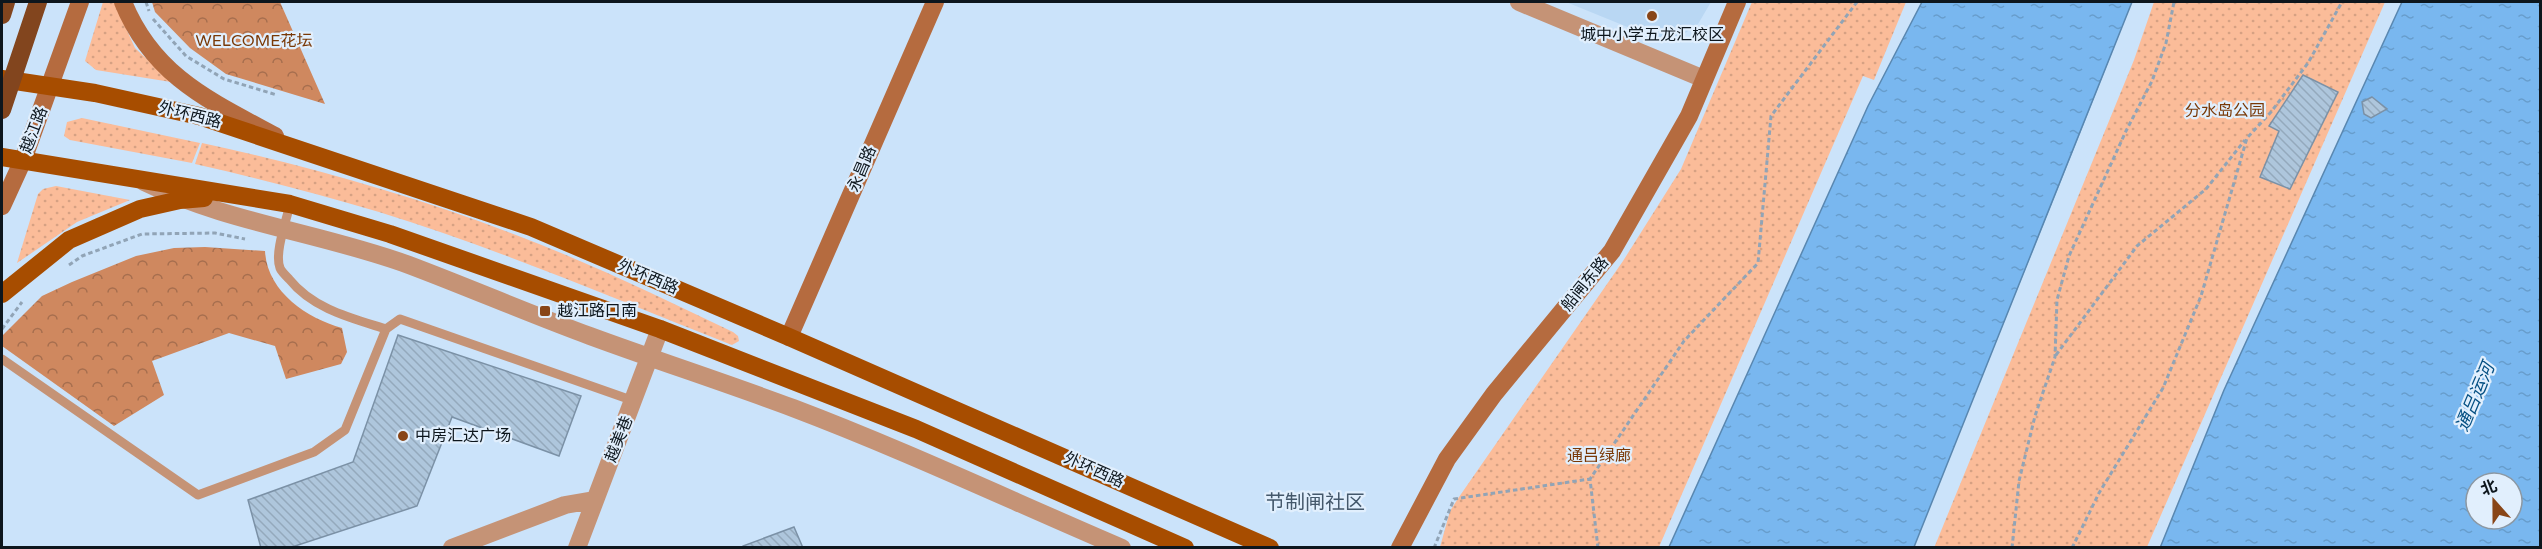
<svg xmlns="http://www.w3.org/2000/svg" width="2542" height="549" font-family="'Varela Round','Noto Sans SC',sans-serif">
<style>
.built{fill:#b9d7f3}
.grass{fill:url(#grass-dots)}
.forest{fill:url(#forest-crowns)}
.water{fill:url(#water-ripples);stroke:#5987b0;stroke-width:1.5;fill-rule:evenodd}
.building{fill:url(#building-back-hatch);stroke:#7b91a6;stroke-width:1.5}
.lines{fill:none;stroke-linecap:round;stroke-linejoin:round}
.path{stroke:#91a4b6;stroke-width:3;stroke-dasharray:4.5 3;stroke-linecap:butt}
.lane{stroke:#c59376;stroke-width:9}
.street{stroke:#c59376;stroke-width:18}
.secondary{stroke:#b56b3f;stroke-width:18}
.primary{stroke:#a74d00;stroke-width:18}
.highway{stroke:#82451e;stroke-width:18}
.highway-bridge{stroke:#82451e;stroke-width:18}
.poi-dot{fill:#884517;stroke:#e1effd;stroke-width:2}
.labels{text-anchor:middle;dominant-baseline:central;stroke-width:4.5;stroke-linejoin:round;paint-order:stroke}
.poi-label{font-size:16px;fill:#0d161d;stroke:#e1effd;text-anchor:start}
.park-label{font-size:16px;fill:#793806;stroke:#e1effd}
.street-label{font-size:16px;fill:#0d161d;stroke:#e1effd}
.water-label{font-size:18px;font-style:italic;fill:#055083;stroke:#e1effd}
.quarter-label{font-size:20px;fill:#44586b;stroke:#e1effd}
</style>
<defs>
<pattern id="grass-dots" width="8" height="8" patternUnits="userSpaceOnUse" patternTransform="scale(1.5)"><rect width="8" height="8" fill="#fbbc99"/><path d="M2 2h.1M6 6h.1" fill="none" stroke="#d6a183" stroke-width="1.8" stroke-linecap="round"/></pattern>
<pattern id="forest-crowns" width="20" height="18" patternUnits="userSpaceOnUse" patternTransform="scale(1.5)"><rect width="20" height="18" fill="#cf885f"/><path d="M2 6a3 3 0 1 1 6 0M12 15a3 3 0 1 1 6 0" fill="none" stroke="#a66e4e"/></pattern>
<pattern id="water-ripples" width="26" height="14" patternUnits="userSpaceOnUse" patternTransform="scale(1.5)"><rect width="26" height="14" fill="#79b7ef"/><path d="M2 4q2-2 4 0t4 0M15 11q2-2 4 0t4 0" fill="none" stroke="#679dcc"/></pattern>
<pattern id="building-back-hatch" width="6" height="6" patternUnits="userSpaceOnUse" patternTransform="scale(1.5)"><rect width="6" height="6" fill="#aec6dc"/><path d="M-1 5l2 2M0 0l6 6M5-1l2 2" fill="none" stroke="#94a9bc"/></pattern>
</defs>
<rect width="100%" height="100%" fill="#cbe3fa"/>
<path class="built" d="M1566,2H1711L1698,24L1681,36L1657,39Z"/>
<path class="grass" d="M103,2H114L135,48L171,82L96,70L85,61Z
M1752,2H1906L1874,80L1863,76L1659,547H1440L1450,511L1459,497L1623,261L1681,169Z
M2154,2H2385L2147,547L1934,548L2134,60Z
M82,118L200,143L192,163L70,140L64,136L67,122Z
M202,143C309,166 414,196 516,235C590,263 662,298 733,332L738,336L739,341L732,345C615,299 499,249 379,212C318,194 257,178 195,164Z
M56,186L130,200L77,222L17,263L38,194L43,189Z"/>
<path class="forest" d="M152,2H280L325,104L226,74L190,48L155,12Z
M205,247L265,251C267,291 306,318 342,328L347,352L341,364L286,379L275,346L229,333L152,361L164,395L114,426L2,346V336L42,296L72,282L136,256L174,248Z"/>
<path class="water" d="M1922,2H2132C2061,184 1986,365 1914,547H1669L1868,106Z
M2402,2H2540V547L2160,548L2224,390ZM2476,483H2512V519H2476Z"/>
<path class="building" d="M2303,75L2338,92L2290,189L2260,177L2279,131L2269,126Z
M2372,97L2387,109L2371,118L2364,114L2362,102Z
M398,335L581,396L559,456L452,417L417,506L289,548H261L248,500L353,462Z
M794,527L803,548H743V546Z"/>
<g class="lines">
<path class="path" d="M146,2L149,11
M153,19L186,56L224,79L277,95
M69,265L82,256L142,234L215,233L245,239
M2,329L22,302
M2056,355L2137,246L2206,189L2245,140
M1434,548L1454,499L1590,479
M1598,548L1590,479L1684,341L1758,263L1771,116L1857,2
M2012,548L2019,481L2035,416L2055,357L2057,300L2069,256L2126,131L2152,81L2166,43L2174,2
M2072,548L2099,493L2163,388L2201,296L2247,138L2271,112L2308,63L2342,2"/>
<path class="lane" d="M386,329L400,319L634,401
M2,359L198,495L314,452L345,430L386,329C351,318 313,309 289,279C286,276 281,271 280,268C274,253 287,219 290,204"/>
<path class="street" d="M1519,2L1704,79
M144,182C228,223 322,233 409,265C470,288 530,314 590,336C658,361 726,383 793,408C904,450 1012,501 1122,548
M452,548L565,505L594,500
M577,548L660,329"/>
<path class="secondary" d="M123,2C153,76 210,101 275,136
M2,206L23,160L80,2
M789,337L935,2
M1400,548L1447,459L1494,394L1612,251L1689,116L1737,2"/>
<path class="primary" d="M2,79L95,93L199,116L531,227L789,337L1270,548
M2,157L290,204L390,234L660,329L916,429L1185,548
M2,294L69,240L140,209L180,200L204,198"/>
<path class="highway" d="M2,15L6,2"/>
<path class="highway-bridge" d="M2,110L38,2"/>
</g>
<g class="poi-dot">
<circle cx="1652" cy="16" r="6"/>
<rect x="539" y="305" width="12" height="12" rx="3"/>
<circle cx="403" cy="436" r="6"/>
</g>
<g class="labels">
<g class="poi-label">
<text x="1652" y="35" text-anchor="middle">城中小学五龙汇校区</text>
<text x="557" y="311">越江路口南</text>
<text x="415" y="436">中房汇达广场</text>
</g>
<g class="park-label">
<text x="254" y="41">WELCOME花坛</text>
<text x="2225" y="111">分水岛公园</text>
<text x="1599" y="456">通吕绿廊</text>
</g>
<g class="street-label">
<text transform="translate(190 115) rotate(14)">外环西路</text>
<text transform="translate(34 130) rotate(-69)">越江路</text>
<text transform="translate(862 169) rotate(-67)">永昌路</text>
<text transform="translate(648 277) rotate(23)">外环西路</text>
<text transform="translate(1585 284) rotate(-51)">船闸东路</text>
<text transform="translate(619 439) rotate(-68)">越美巷</text>
<text transform="translate(1094 470) rotate(24)">外环西路</text>
</g>
<g class="water-label">
<text transform="translate(2475 397) rotate(-67)">通吕运河</text>
</g>
<g class="quarter-label">
<text x="1315" y="503">节制闸社区</text>
</g>
</g>
<rect width="2542" height="549" fill="none" stroke="#0d161d" stroke-width="6"/>
<g transform="translate(2494 501) rotate(339)"><circle r="28" fill="#e1effd" stroke="#8c98a3" stroke-width="1.5"/>
<path d="M0-4.5L10 22L0 15L-10 22Z" fill="#884517"/>
<text y="-9" font-size="16" font-weight="bold" text-anchor="middle" fill="#0d161d">北</text>
</g>
</svg>
